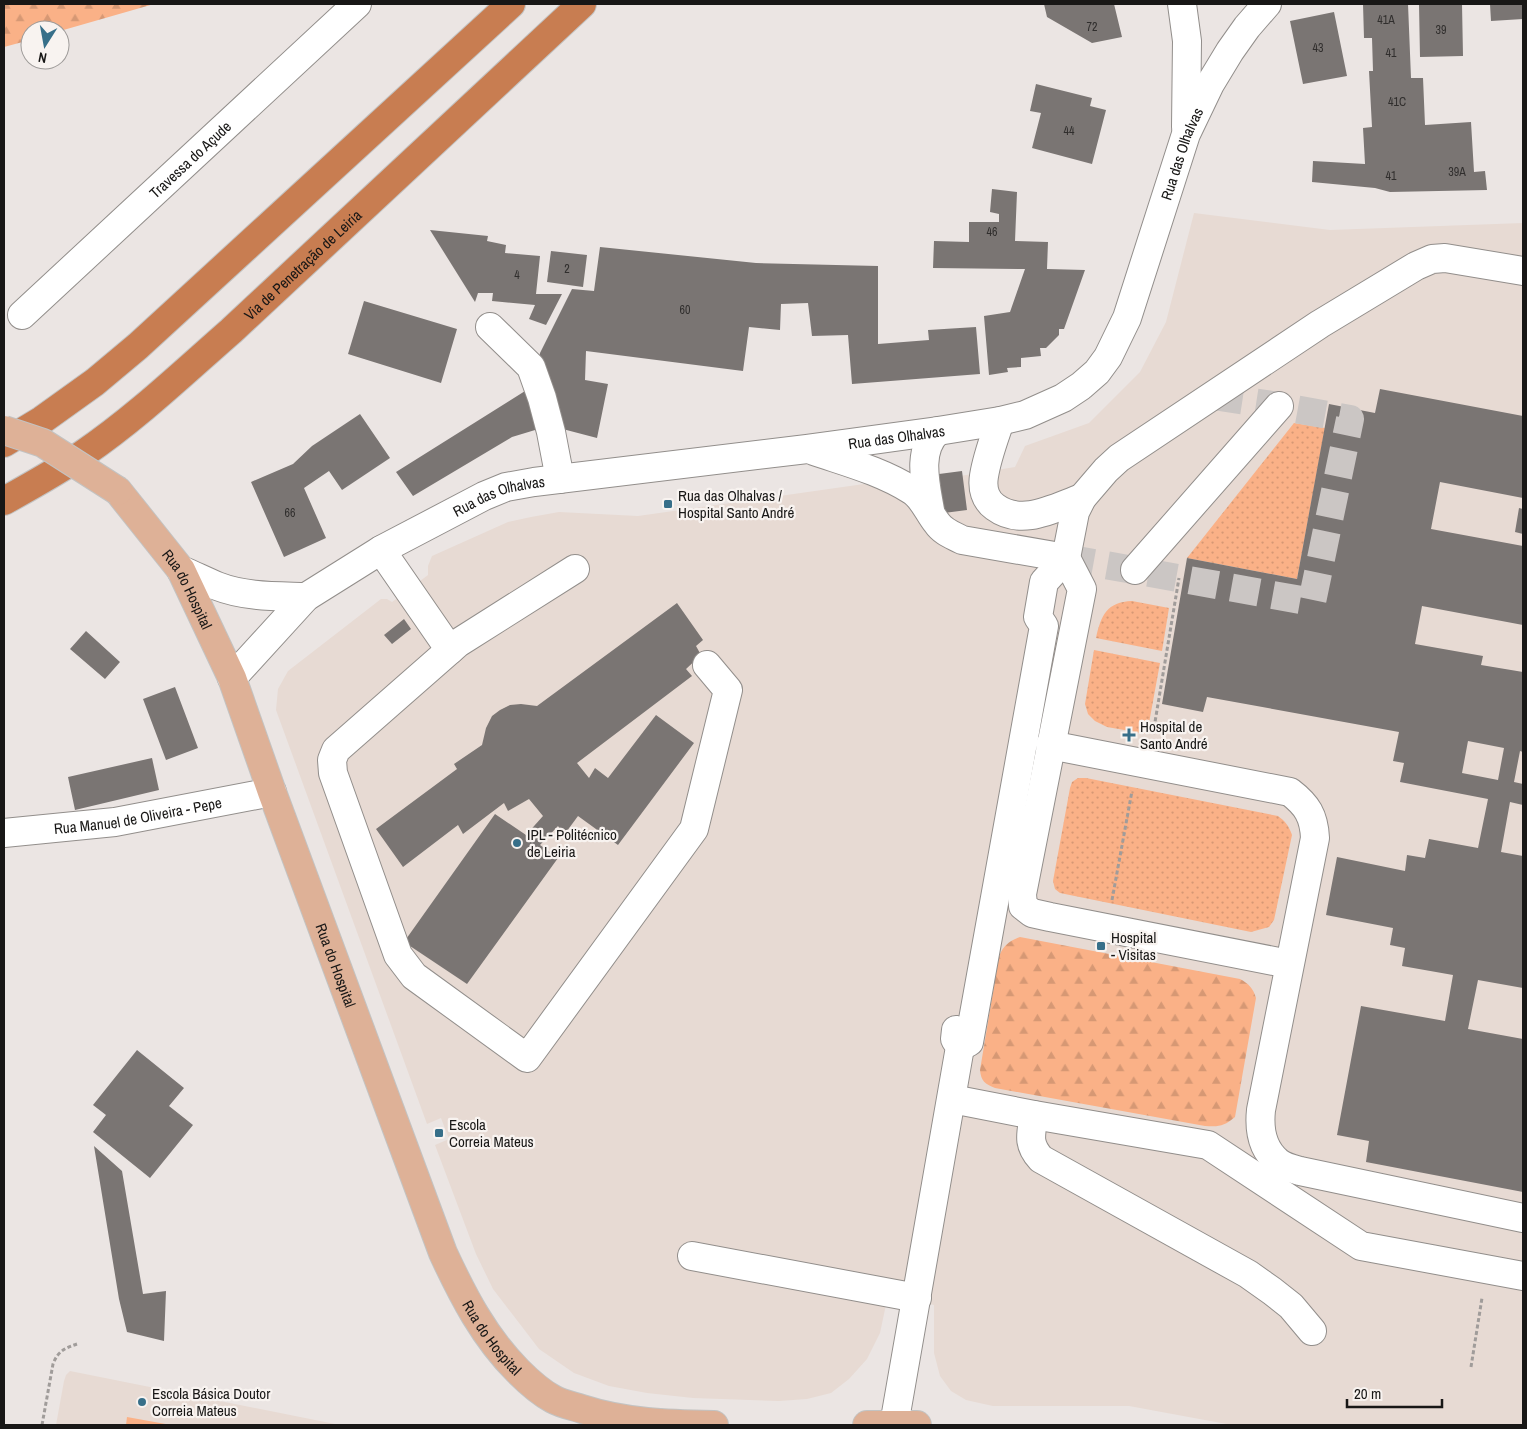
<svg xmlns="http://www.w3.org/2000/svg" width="1527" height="1429" font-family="'Archivo Narrow',sans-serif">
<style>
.built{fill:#e7dad3}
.grass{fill:url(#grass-dots)}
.forest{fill:url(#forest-firs)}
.pitch{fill:#fab187}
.building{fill:#7a7573;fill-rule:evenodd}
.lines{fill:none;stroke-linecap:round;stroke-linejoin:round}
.minor-tunnel{stroke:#cbc6c4;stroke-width:28;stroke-dasharray:28 14;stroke-linecap:butt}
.minor-casing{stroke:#928e8b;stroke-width:30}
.major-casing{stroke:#c3c3c2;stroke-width:30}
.highway-casing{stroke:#c3c3c2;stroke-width:30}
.path{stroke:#a09c9a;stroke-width:3;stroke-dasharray:4 2.5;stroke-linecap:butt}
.minor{stroke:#fff;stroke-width:28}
.major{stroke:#deb197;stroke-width:28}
.highway{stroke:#c87d51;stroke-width:28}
.major-bridge-casing{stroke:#c3c3c2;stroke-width:30;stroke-linecap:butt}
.major-bridge{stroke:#deb197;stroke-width:28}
.poi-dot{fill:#376f89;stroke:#f8f3f0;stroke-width:2}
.labels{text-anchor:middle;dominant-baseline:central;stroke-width:4.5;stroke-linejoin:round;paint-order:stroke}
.number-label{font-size:12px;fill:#302e2d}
.street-label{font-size:15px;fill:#181716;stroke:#f8f3f0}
.poi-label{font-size:15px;fill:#181716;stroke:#f8f3f0;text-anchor:start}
</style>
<defs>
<pattern id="grass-dots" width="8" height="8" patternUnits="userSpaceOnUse" patternTransform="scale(1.25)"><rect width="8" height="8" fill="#fab187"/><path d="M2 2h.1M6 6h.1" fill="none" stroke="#d69874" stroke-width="1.8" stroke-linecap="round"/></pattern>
<pattern id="forest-firs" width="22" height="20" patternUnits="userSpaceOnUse" patternTransform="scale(1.25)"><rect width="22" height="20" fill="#fab187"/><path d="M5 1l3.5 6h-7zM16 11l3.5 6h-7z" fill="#d69874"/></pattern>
</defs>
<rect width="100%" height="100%" fill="#ebe5e3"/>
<path class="built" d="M1194,213L1330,230L1523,223V1425H1232L1129,1406H993L966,1400L951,1391L940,1376L934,1353V1305L888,1295L880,1333L867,1359L849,1379L831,1393L807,1399L779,1401L693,1398L647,1393L609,1386L574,1373L539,1349L493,1289L476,1254L435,1145L449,1139L441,1118L427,1124L276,710L278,689L288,671L381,599H387L392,602L428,575V566L432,556L508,522L531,517L559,512L638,516L864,484L881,489L1015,467L1025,446L1089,423L1140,372L1166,322Z
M70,1371L340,1425H56L64,1381L66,1375Z"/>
<path class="grass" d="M1294,423L1325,428L1297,579L1187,558Z
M1132,601L1169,608L1162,651L1096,638C1101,615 1107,602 1132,601Z
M1094,650L1160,663L1147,734L1107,727L1095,721L1088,714L1085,704Z
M1078,778H1086L1278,816C1285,821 1289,826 1292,835L1274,920L1269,927L1251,932L1060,893L1055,889L1053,881L1070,788L1072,782Z"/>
<path class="forest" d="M4,4H154L60,31L30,30V40L4,47Z
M1020,937L1240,979C1249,984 1253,988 1256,998L1235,1117C1224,1126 1220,1127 1205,1126L995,1088C985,1084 981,1081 980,1070L999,956C1004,945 1009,941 1020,937Z"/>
<path class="pitch" d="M127,1417L171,1425H126Z"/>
<path class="building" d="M1044,4H1114L1122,37L1092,43L1047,17Z
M1363,4H1408L1411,78H1423L1425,125L1471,122L1474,172L1485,171L1487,190L1390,192L1375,188L1312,182L1313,161L1365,164L1363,128L1372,127L1369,71H1373L1372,38H1364Z
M1419,4H1462L1463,56L1420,57Z
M1490,4H1523V19L1491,21Z
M1334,12L1347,76L1303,84L1290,21Z
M1036,84L1092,98L1090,106L1106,110L1092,164L1032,148L1041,113L1030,111Z
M992,189L1017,192L1015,241L1048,242L1047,269L1085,270L1064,329H1059V335L1046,348H1040L1041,356L1021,358V367L1007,368L1008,372L989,375L984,316L1010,312L1025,269L933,268L934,241L969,242V222H999V214L990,212Z
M430,230L488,236L487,241L506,245L505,253L540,256L536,294H562L546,325L529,319L535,305L492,301L493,293H478L475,302Z
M600,247L756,263L878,266V344L929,340L928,330L976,327L980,374L852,384L848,335L812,336L808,303L781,304L780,330L749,327L743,371L586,351L585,380L608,384L597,438L555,427L545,383L547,369L538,367L540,353L572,289L594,291Z
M551,251L587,255L583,287L547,282Z
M364,301L457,329L441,383L348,354Z
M533,386L545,427L512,437L413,496L396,472Z
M1380,389L1523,416V498L1440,482L1431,529L1523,546V625L1422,606L1415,644L1483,656L1481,665L1523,672V752L1520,751L1514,782L1523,784V805L1510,802L1501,852L1523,856V988L1478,980L1468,1029L1523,1039V1192L1366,1162L1369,1141L1337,1135L1361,1006L1445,1021L1453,975L1402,966L1405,948L1390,945L1393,928L1326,915L1337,857L1405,871L1407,855L1425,858L1429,839L1478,848L1488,799L1400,782L1404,763L1393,761L1399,732L1207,697L1203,712L1162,704L1187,558L1297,579L1329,404L1375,413ZM1468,741L1504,748L1498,780L1462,773Z
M360,414L390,458L342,490L329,471L304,488L326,538L284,557L251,482L293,464L312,446Z
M962,471L967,510L944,513L939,474Z
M1519,508L1523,509V534L1515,532Z
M677,603L703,640L696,646L701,655L686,669L692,676L577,763L589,778L595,768L608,778L656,715L694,743L618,845L578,816L564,835L558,826L540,845L558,858L467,984L404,942L495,814L526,835L543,816L529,799L508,811L504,803L463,834L458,825L403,867L376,829L457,769L454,764L482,745L486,728L492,716L500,710L510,705L521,704L537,706Z
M404,619L411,629L392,644L384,635Z
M86,631L120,662L105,679L70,649Z
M175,687L198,748L166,760L143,699Z
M152,758L159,790L75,810L68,777Z
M137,1050L184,1088L169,1106L193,1125L150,1178L93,1132L106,1115L93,1105Z
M94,1146L122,1171L143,1294L166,1291L164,1341L127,1332L119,1299Z"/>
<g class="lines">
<path class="minor-tunnel" d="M1066,558L1312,602L1350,419L1279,406L1214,396"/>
<g class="minor-casing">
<g id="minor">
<path d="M1182,4L1187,41L1186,127"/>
<path id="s1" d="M22,315L357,4"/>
<path d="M490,327L531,367L542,398L551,432L560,479"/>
<path d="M1000,421C994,439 987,457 984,476C982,488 985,500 995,507C1022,527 1054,508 1082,498"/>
<path d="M814,451C846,462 881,471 911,490C923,497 928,512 937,523C943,532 953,535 962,540L1066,558"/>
<path d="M930,510C926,486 916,450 938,431"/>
<path d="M381,550L450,650"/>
<path d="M1066,558L1082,589L1022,894L1023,906L1032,913L1050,917L1289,964"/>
<path d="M575,569L458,643L336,750L332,760L333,773L398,955L414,976L527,1058L694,829L728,690L707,665"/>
<path d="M181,570C193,575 205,581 217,586C245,597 276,596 306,597"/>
<path d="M1135,570L1279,406"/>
<path id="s2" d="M232,678L306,597L381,550L484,496L506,487L534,482L807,449L938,431L1000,421L1025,415L1063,398L1081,386L1097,372L1108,357L1127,318L1186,134L1210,84L1230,51L1247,27L1267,4"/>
<path d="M1050,745L1290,792C1307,805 1314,816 1315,838L1261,1110C1259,1129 1262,1149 1278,1162C1284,1167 1293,1169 1300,1171L1523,1218"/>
<path id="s3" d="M4,833L115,822L272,792"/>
<path d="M960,1047L969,1042L1044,626L1038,617L1044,582L1066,558L1075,512L1082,498L1106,470L1119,458L1320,324L1416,266L1432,259L1445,258L1523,271"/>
<path d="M952,1099L1034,1115L1208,1145L1361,1246L1523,1276"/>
<path d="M1034,1115C1031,1134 1027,1144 1041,1159L1248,1274L1272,1291L1291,1306L1312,1331"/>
<path d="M692,1256L917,1298"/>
<path d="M894,1425L960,1047L955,1039L956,1030"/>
</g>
</g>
<g class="major-casing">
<g id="major">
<path id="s4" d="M118,491L181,570L232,678L272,792L443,1253C463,1296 484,1337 518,1371C529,1382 540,1392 553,1399C562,1404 573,1406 582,1409C625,1423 669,1424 714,1425"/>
<path d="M867,1425H917"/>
</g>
</g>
<g class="highway-casing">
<g id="highway">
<path d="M4,443L42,420L95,382L138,346L511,4"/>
<path id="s5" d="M4,501C31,486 58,471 83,454C136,418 183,373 231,331L582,4"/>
</g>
</g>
<path class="path" d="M1153,734L1179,578
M1112,900L1132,791
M1471,1367L1482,1298
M42,1425L53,1364C58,1351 65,1348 77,1344"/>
<use href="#minor" class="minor"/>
<use href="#major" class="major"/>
<use href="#highway" class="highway"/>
<g class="major-bridge-casing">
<path id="major-bridge" d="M4,430L43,443L118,491"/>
</g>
<use href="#major-bridge" class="major-bridge"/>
</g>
<g class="poi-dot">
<rect x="663" y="499" width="10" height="10" rx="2.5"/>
<path d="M1126.5 727.5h5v5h5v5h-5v5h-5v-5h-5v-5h5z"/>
<circle cx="517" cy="843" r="5"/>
<rect x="1096" y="941" width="10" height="10" rx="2.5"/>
<rect x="434" y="1128" width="10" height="10" rx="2.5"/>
<circle cx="142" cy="1402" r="5"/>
</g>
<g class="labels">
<g class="number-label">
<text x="1386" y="20">41A</text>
<text x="1092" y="27">72</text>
<text x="1441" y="30">39</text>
<text x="1318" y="48">43</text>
<text x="1391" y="53">41</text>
<text x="1397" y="102">41C</text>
<text x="1069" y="131">44</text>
<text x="1457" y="172">39A</text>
<text x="1391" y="176">41</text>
<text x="992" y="232">46</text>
<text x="567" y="269">2</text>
<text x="517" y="275">4</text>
<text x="685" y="310">60</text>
<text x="290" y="513">66</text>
</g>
<g class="street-label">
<text stroke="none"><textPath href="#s2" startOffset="1182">Rua das Olhalvas</textPath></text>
<text stroke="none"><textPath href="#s1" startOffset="229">Travessa do Açude</textPath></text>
<text stroke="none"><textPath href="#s5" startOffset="382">Via de Penetração de Leiria</textPath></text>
<text stroke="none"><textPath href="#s2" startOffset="732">Rua das Olhalvas</textPath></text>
<text stroke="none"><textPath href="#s2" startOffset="329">Rua das Olhalvas</textPath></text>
<text stroke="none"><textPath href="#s4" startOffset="121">Rua do Hospital</textPath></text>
<text stroke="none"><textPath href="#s3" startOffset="135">Rua Manuel de Oliveira - Pepe</textPath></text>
<text stroke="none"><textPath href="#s4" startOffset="526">Rua do Hospital</textPath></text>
<text stroke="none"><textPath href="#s4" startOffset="931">Rua do Hospital</textPath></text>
</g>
<g class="poi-label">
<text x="678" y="495">Rua das Olhalvas /<tspan x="678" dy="17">Hospital Santo André</tspan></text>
<text x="1140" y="726">Hospital de<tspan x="1140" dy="17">Santo André</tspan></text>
<text x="527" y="834">IPL - Politécnico<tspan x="527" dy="17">de Leiria</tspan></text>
<text x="1111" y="937">Hospital<tspan x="1111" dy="17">- Visitas</tspan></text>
<text x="449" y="1124">Escola<tspan x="449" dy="17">Correia Mateus</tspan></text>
<text x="152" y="1393">Escola Básica Doutor<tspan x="152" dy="17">Correia Mateus</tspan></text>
</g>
</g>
<rect width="1527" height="1429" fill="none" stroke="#181716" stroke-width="10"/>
<g transform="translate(45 45) rotate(191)"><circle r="24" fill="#f8f3f0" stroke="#9e9b99"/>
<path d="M0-4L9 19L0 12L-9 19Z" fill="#376f89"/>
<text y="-8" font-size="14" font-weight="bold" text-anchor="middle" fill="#181716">N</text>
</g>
<path d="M1347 1399v8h95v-8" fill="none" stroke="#181716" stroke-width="2.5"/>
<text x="1354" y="1399" font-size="15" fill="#181716" stroke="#f8f3f0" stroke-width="4" paint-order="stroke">20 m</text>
</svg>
